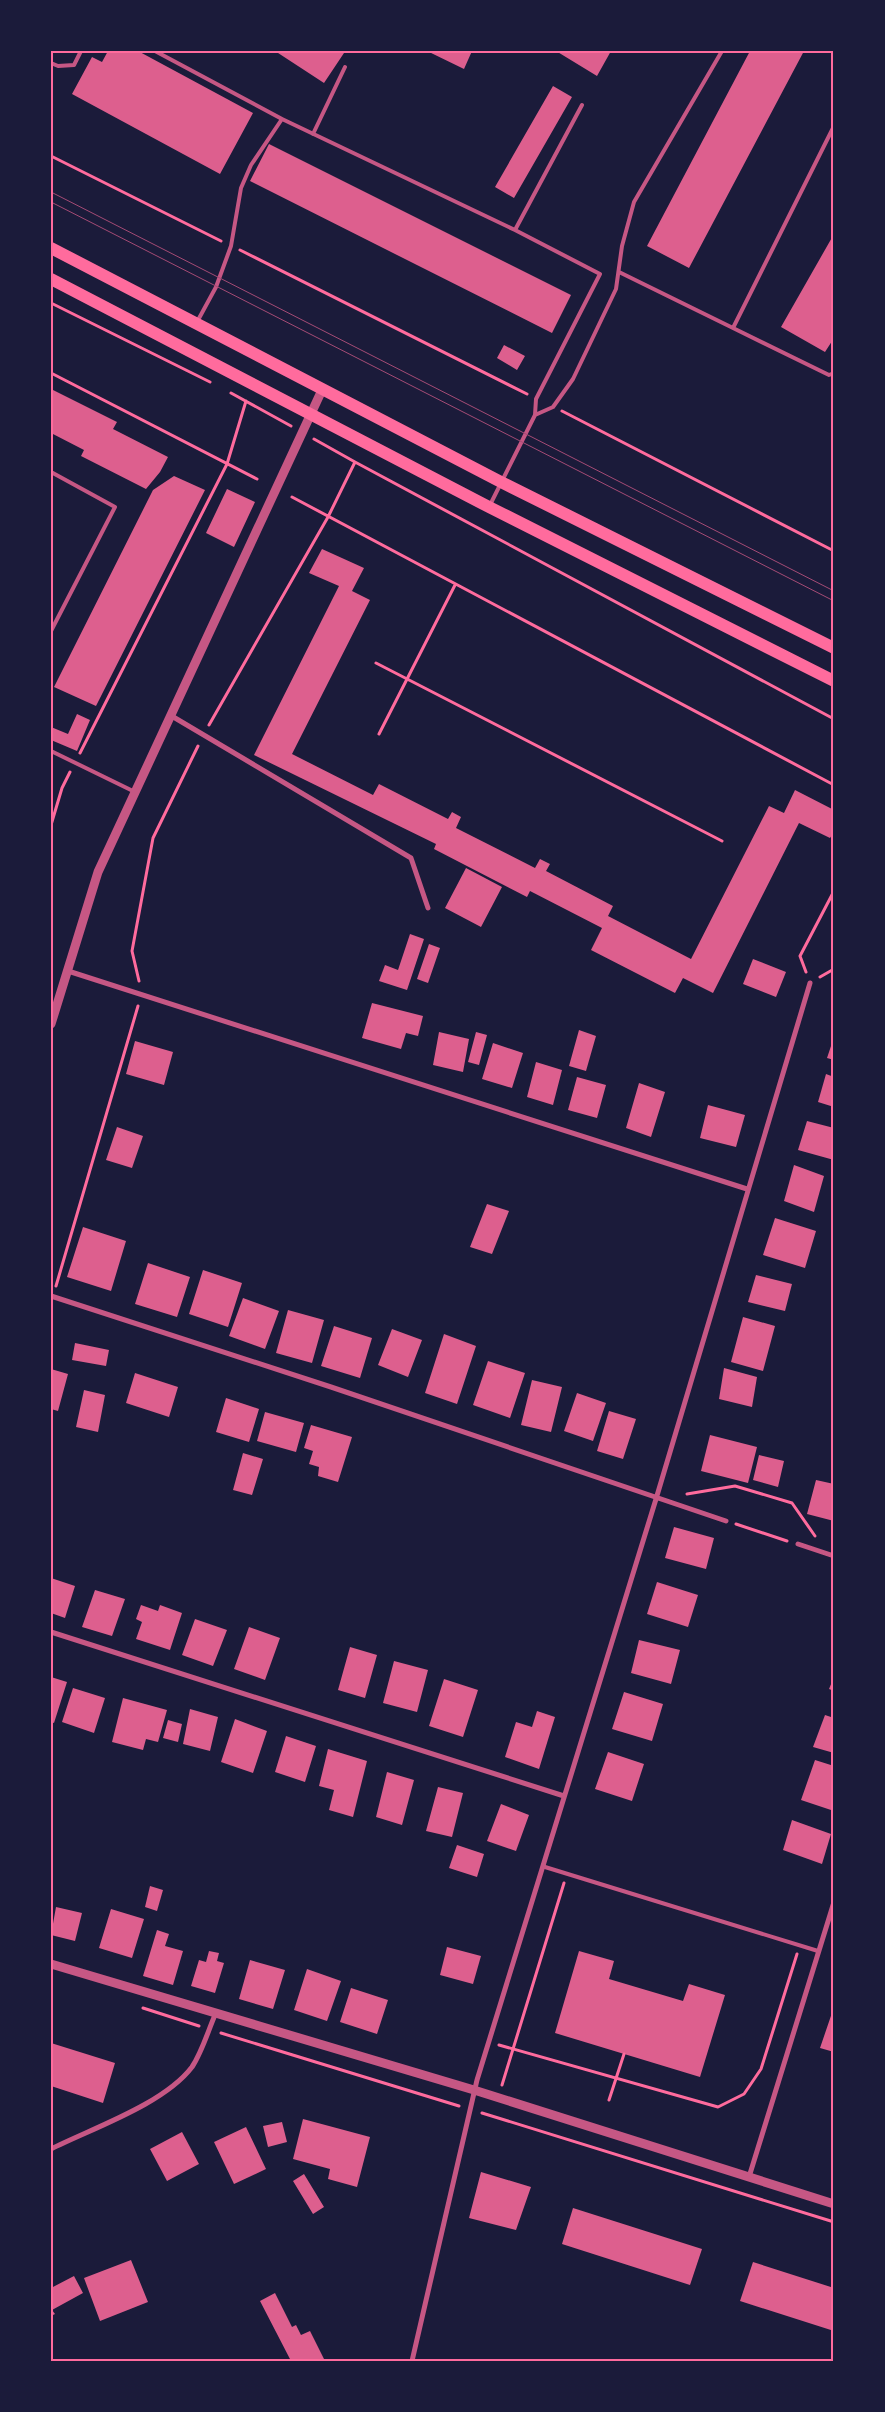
<svg xmlns="http://www.w3.org/2000/svg" width="885" height="2412" font-family="Montserrat,sans-serif">
<style>
.building{fill:#dd5f8e}
.lines{fill:none;stroke-linecap:round;stroke-linejoin:round}
.path{stroke:#ff6b9d;stroke-width:3}
.service{stroke:#c65784;stroke-width:4}
.minor{stroke:#c65784;stroke-width:5}
.tertiary{stroke:#c65784;stroke-width:9}
.primary{stroke:#ff6b9d;stroke-width:12}
.tram{stroke:#a44b75;stroke-width:1}
.neatline{fill:none;stroke:#ff6b9d;stroke-width:2}
</style>
<rect width="100%" height="100%" fill="#1b1b3a"/>
<path class="building" d="M108,51H138L253,113L220,174L72,94L92,57L102,62Z
M275,51H341L344,53L324,83Z
M427,51H472L464,69Z
M556,51H611L597,76Z
M750,51H804L689,268L647,246Z
M553,86L572,97L514,198L495,187Z
M269,144L571,295L552,333L250,181Z
M834,234V338L825,352L781,327Z
M504,345L525,356L517,370L497,358Z
M51,389L117,422L113,429L168,457L160,472L146,489L81,456L84,450L51,433Z
M174,476L205,490L96,706L54,687L153,490Z
M227,489L255,502L234,547L206,533Z
M322,549L364,568L352,591L370,600L292,754L373,795L379,784L448,819L452,812L461,817L456,828L535,868L540,859L550,864L546,871L613,906L608,916L691,959L769,806L784,813L795,790L834,810V832L830,838L799,823L713,993L683,978L675,993L591,950L602,928L530,891L527,897L434,849L436,844L254,755L339,586L309,573Z
M77,714L90,720L77,751L51,740V727L68,734Z
M466,868L502,887L481,927L445,908Z
M410,934L424,939L407,990L379,981L385,965L398,970Z
M429,944L440,948L428,983L417,979Z
M753,959L786,972L776,997L743,984Z
M372,1003L423,1016L418,1036L406,1033L401,1049L362,1038Z
M579,1030L596,1036L586,1071L569,1066Z
M439,1032L469,1039L463,1072L433,1065Z
M476,1032L487,1035L479,1065L468,1062Z
M834,1037V1060L827,1058Z
M135,1041L173,1052L164,1085L126,1074Z
M493,1043L523,1053L512,1088L482,1079Z
M536,1062L562,1070L553,1105L527,1097Z
M826,1074L834,1077V1107L818,1102Z
M577,1077L606,1085L597,1118L568,1110Z
M639,1083L665,1092L651,1137L626,1128Z
M708,1105L745,1115L736,1147L700,1138Z
M807,1121L834,1128V1160L798,1150Z
M117,1127L143,1136L132,1168L106,1160Z
M794,1165L824,1176L814,1212L784,1201Z
M487,1204L509,1211L492,1254L470,1247Z
M775,1218L816,1231L805,1268L763,1255Z
M83,1227L126,1241L111,1291L67,1277Z
M148,1263L190,1277L177,1317L135,1304Z
M203,1270L242,1283L228,1327L189,1314Z
M756,1275L792,1284L785,1311L748,1302Z
M243,1298L279,1311L265,1349L229,1336Z
M288,1310L324,1320L312,1363L276,1353Z
M743,1317L775,1326L763,1371L731,1362Z
M334,1326L372,1338L360,1378L321,1366Z
M392,1329L422,1340L408,1377L378,1365Z
M444,1334L476,1346L457,1404L425,1393Z
M75,1343L109,1350L106,1366L72,1360Z
M488,1361L525,1373L510,1418L473,1405Z
M724,1368L757,1377L752,1407L719,1399Z
M51,1369L68,1374L58,1411L51,1409Z
M135,1373L178,1387L169,1417L126,1403Z
M532,1380L562,1387L551,1432L521,1425Z
M84,1390L105,1395L98,1432L76,1427Z
M577,1393L606,1403L593,1441L564,1431Z
M226,1398L259,1409L249,1442L216,1432Z
M609,1411L636,1419L623,1459L597,1451Z
M265,1412L304,1423L296,1452L257,1441Z
M311,1425L352,1437L338,1482L318,1476L319,1467L309,1464L313,1451L304,1448Z
M710,1435L757,1447L748,1483L701,1471Z
M243,1453L263,1459L252,1495L233,1490Z
M759,1455L784,1461L778,1487L753,1480Z
M816,1480L834,1484V1521L807,1514Z
M674,1527L714,1538L706,1569L665,1558Z
M51,1578L75,1586L65,1618L51,1613Z
M657,1582L698,1595L688,1627L647,1614Z
M95,1590L125,1599L112,1636L82,1627Z
M141,1605L158,1611L160,1605L182,1613L170,1650L136,1639L142,1622L136,1619Z
M195,1619L227,1630L213,1666L182,1655Z
M249,1627L280,1638L265,1680L234,1669Z
M639,1640L680,1650L671,1684L631,1673Z
M350,1647L377,1655L365,1698L338,1690Z
M394,1661L428,1670L417,1712L383,1703Z
M51,1677L67,1682L54,1723L51,1722Z
M834,1677V1691L829,1689Z
M444,1679L478,1690L463,1737L429,1726Z
M73,1688L105,1698L94,1733L62,1722Z
M624,1692L663,1704L652,1741L612,1729Z
M123,1698L167,1710L158,1742L146,1739L143,1750L112,1742Z
M190,1709L218,1717L210,1751L183,1744Z
M537,1711L555,1717L539,1769L505,1757L516,1722L532,1727Z
M825,1715L834,1718V1753L813,1747Z
M235,1719L267,1731L253,1773L221,1762Z
M168,1720L182,1724L178,1742L163,1738Z
M286,1736L316,1746L305,1782L275,1772Z
M328,1749L367,1761L353,1817L329,1810L334,1790L319,1786Z
M608,1752L644,1764L632,1801L595,1789Z
M815,1760L834,1766V1811L801,1800Z
M387,1772L414,1780L402,1825L376,1817Z
M438,1787L463,1793L452,1837L426,1831Z
M501,1804L529,1815L516,1851L487,1841Z
M792,1820L831,1834L822,1864L783,1850Z
M457,1845L484,1854L477,1877L449,1868Z
M150,1886L163,1890L157,1911L145,1907Z
M56,1907L82,1913L75,1941L51,1935Z
M111,1909L144,1919L132,1958L99,1948Z
M157,1930L169,1934L165,1946L183,1951L173,1985L143,1976Z
M447,1947L481,1956L473,1984L440,1975Z
M209,1951L219,1953L217,1961L224,1963L215,1993L191,1986L199,1960L206,1962Z
M579,1951L614,1961L609,1979L683,2001L689,1984L725,1995L700,2077L555,2033Z
M250,1960L285,1970L273,2009L239,1999Z
M307,1969L341,1981L327,2021L294,2010Z
M351,1988L388,2000L377,2034L340,2022Z
M834,2007V2052L820,2048Z
M51,2043L115,2063L103,2103L51,2086Z
M303,2119L370,2137L357,2187L328,2179L330,2169L293,2159Z
M282,2122L287,2142L268,2147L263,2126Z
M246,2127L266,2169L234,2184L214,2142Z
M182,2132L199,2164L167,2181L150,2149Z
M481,2172L531,2187L516,2230L469,2218Z
M304,2174L324,2207L313,2214L293,2181Z
M573,2208L702,2249L690,2285L562,2244Z
M131,2260L148,2302L100,2321L84,2278Z
M753,2262L834,2288V2331L740,2301Z
M74,2276L83,2293L52,2310L55,2314L51,2316V2288Z
M275,2293L292,2327L296,2325L301,2335L310,2331L325,2361H291L260,2301Z"/>
<g class="lines">
<path class="path" d="M51,156L221,241
M240,250L527,394
M51,303L210,382
M51,373L257,479
M231,393L291,426
M562,411L834,551
M314,439L355,462
M292,497L834,785
M376,663L722,841
M209,725L328,517L355,462L834,719
M379,734L455,585
M80,753L227,464L246,401
M51,825L62,788L70,772
M806,972L800,956L834,891
M820,977L834,969
M139,981L132,951L153,838L198,746
M56,1286L138,1006
M687,1494L735,1486L792,1503L815,1536
M736,1524L787,1541
M143,2008L199,2026
M221,2033L459,2106
M499,2045L718,2107L744,2094L761,2069L797,1954
M502,2085L564,1883
M609,2100L624,2054
M482,2113L834,2222"/>
<path class="service" d="M155,51L282,119
M51,63L58,66L74,65L81,51
M313,134L345,67
M619,272L733,328L834,126
M197,322L216,287L231,246L241,188L251,165L282,119L515,230
M733,328L829,375L834,373
M535,415L553,407L573,379L616,289L622,246L634,202L722,51
M51,472L115,507L51,631
M490,505L535,415L536,399L600,274L515,230L582,105
M51,751L135,792
M545,1867L818,1951"/>
<path class="minor" d="M170,715L411,858L428,908
M68,971L747,1189
M51,1296L331,1387L726,1521
M798,1544L834,1556
M51,1632L564,1796
M51,2149C93,2128 164,2104 192,2067C202,2052 208,2031 215,2015
M749,2177L834,1902
M412,2361L477,2080L656,1499L810,983"/>
<path class="tertiary" d="M51,1024L98,872L322,390
M51,1964L474,2090L834,2204"/>
<path class="primary" d="M51,248L501,482L834,648
M51,279L489,507L834,681"/>
<path class="tram" d="M51,192L834,591
M51,202L834,601"/>
</g>
<rect width="885" height="2412" fill="none" stroke="#1b1b3a" stroke-width="105"/>
<rect x="52" y="52" width="780" height="2308" class="neatline"/>
</svg>
